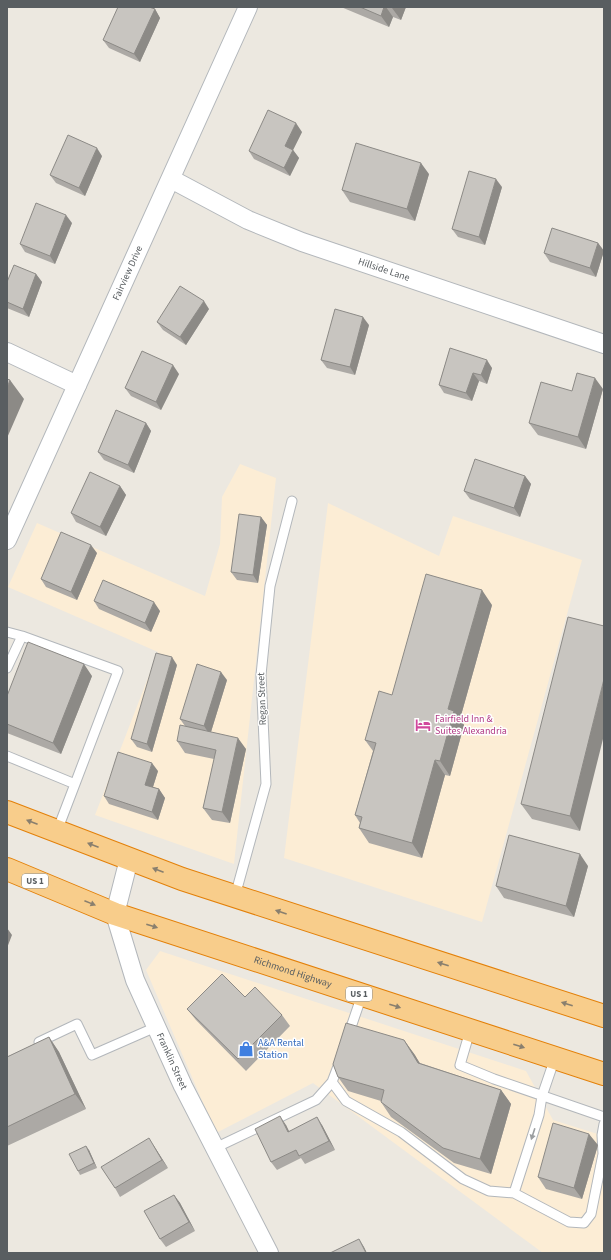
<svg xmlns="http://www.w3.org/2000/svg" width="611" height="1260" font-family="'Source Sans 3',sans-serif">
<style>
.commercial{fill:#fcedd5}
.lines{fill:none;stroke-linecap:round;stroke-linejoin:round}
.lane-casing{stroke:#b3b7bb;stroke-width:11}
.street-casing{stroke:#b3b7bb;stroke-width:20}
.highway-casing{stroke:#e38009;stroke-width:24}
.lane{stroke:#fff;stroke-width:9}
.street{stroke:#fff;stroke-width:18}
.highway{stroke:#f8cd8b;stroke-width:22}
.wall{fill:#aca9a5}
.shaded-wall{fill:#8c8a86}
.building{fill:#c8c5c0;stroke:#8c8a86}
.oneway{fill:#897f6e}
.oneway2{fill:#9b9ea0}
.labels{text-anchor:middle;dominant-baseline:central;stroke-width:3;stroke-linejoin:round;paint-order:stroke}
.shield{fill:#fff;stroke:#8b8e90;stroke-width:1}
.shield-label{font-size:9px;font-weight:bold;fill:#595e61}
.street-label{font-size:10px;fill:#595e61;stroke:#fff}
.hotel-label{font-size:10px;fill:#b23c85;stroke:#fff;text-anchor:start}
.shop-label{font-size:10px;fill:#366cbe;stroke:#fff;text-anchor:start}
</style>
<rect width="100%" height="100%" fill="#ece8e0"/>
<path class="commercial" d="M240,464L276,478L234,864L95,815L158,652L8,587L37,523L205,596L220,544L222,497Z
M328,503L439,556L453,516L582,560L482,922L284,858Z
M160,951L526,1071L553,1120L604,1136V1253H543L313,1083L216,1133L146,970Z"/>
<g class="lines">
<g class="lane-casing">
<path id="lane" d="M7,632L22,636L7,668
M7,756L75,784L118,671L22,636
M57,831L75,784
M235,896L266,784L261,675L270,586L292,501
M470,1031L460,1065L494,1079L604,1117
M348,1036L362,995
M39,1042L77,1024L92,1055L156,1027
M340,1061L332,1082L346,1101L401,1132L463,1179L489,1191L514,1193L569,1222L584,1223L591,1214L603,1154L602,1135L604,1124
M215,1148L316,1100L332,1082
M514,1193L539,1115L542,1096L555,1058"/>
</g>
<g class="street-casing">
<g id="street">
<path id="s1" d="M171,179L248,220L302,242L604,344"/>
<path d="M7,352L77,385"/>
<path id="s2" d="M7,540L248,7"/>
<path id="s3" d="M129,859L115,914L135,980L183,1086L269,1253"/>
</g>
</g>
<g class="highway-casing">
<g id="highway">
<path d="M7,812L182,879L604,1016"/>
<path id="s4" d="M7,869L115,914L604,1074"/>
</g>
</g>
<use href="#lane" class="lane"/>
<use href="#street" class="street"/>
<use href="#highway" class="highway"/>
</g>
<path class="wall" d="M341,7H406L401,20L393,17L389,27Z
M155,9L160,18L140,62L109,48L103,40Z
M302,132L293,150L299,158L290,176L254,159L249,151Z
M102,156L85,196L56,183L50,175Z
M429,174L415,221L350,202L342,190Z
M502,187L485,245L458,237L452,229Z
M72,223L55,264L25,252L20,244Z
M598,243L604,251L596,277L550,262L544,253Z
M36,274L42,282L29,317L7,308V282Z
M209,309L186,345L163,330L157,322Z
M369,325L355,375L327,368L321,360Z
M450,348L492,368L487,384L479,381L472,401L444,393L439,385Z
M179,374L161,410L131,396L125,388Z
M603,389L586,449L538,435L529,423Z
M146,423L151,431L134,473L104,460L98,452Z
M525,476L531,484L520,517L470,499L464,491Z
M120,486L126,495L106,536L76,522L71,513Z
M261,517L267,525L258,583L237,580L231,572Z
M97,553L77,600L46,587L41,579Z
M94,601L160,611L151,632L99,609Z
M492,605L460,719L464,725L450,776L445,775L422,858L369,843L359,828L360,823L355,815L373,751L365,740L392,695Z
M604,626L580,831L532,819L521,804Z
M177,665L152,752L137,747L131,739Z
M92,676L61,754L7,733V696Z
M227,680L211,732L246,749L230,823L212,820L203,808L214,759L185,753L177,741L185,726L180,719Z
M158,771L153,787L159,789L165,798L158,820L109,804L104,796Z
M588,866L574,917L504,898L496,886Z
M245,997L282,1015L290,1026L246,1071L196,1020L187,1009Z
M49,1037L59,1052L86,1109L7,1146V1057Z
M404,1040L420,1063L501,1090L511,1104L491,1174L454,1163L391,1117L381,1102V1101L348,1091L338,1077Z
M286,1125L289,1131L322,1125L335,1150L305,1164L301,1158L277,1170L271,1162Z
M598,1145L582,1199L546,1189L538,1177Z
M154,1146L168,1168L120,1197L115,1188Z
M89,1150L97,1168L80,1175L78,1171Z
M174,1195L180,1203L195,1231L166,1247L160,1239Z"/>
<path class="shaded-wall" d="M384,7H386L393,17L389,27L381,16Z
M393,7H406L401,20L392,8Z
M155,9L160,18L140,62L134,54Z
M296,123L302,132L293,150L299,158L290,176L284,168L285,146Z
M97,148L102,156L85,196L79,188Z
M421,163L429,174L415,221L407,209Z
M496,179L502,187L485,245L479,237Z
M66,215L72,223L55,264L50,256Z
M598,243L604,251L596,277L590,268Z
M36,274L42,282L29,317L23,309Z
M204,301L209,309L186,345L180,337Z
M363,317L369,325L355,375L350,367Z
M487,360L492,368L487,384L481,375Z
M173,365L179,374L161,410L156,402Z
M473,373L479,381L472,401L466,393Z
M595,378L603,389L586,449L578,437Z
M10,380L24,399L7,438V388Z
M146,423L151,431L134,473L128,465Z
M525,476L531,484L520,517L514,508Z
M120,486L126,495L106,536L100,527Z
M261,517L267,525L258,583L253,575Z
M91,545L97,553L77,600L71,592Z
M482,590L492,605L460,719L464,725L450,776L440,761L448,709Z
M154,602L160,611L151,632L145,623Z
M172,657L177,665L152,752L147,744Z
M84,664L92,676L61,754L53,743Z
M221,672L227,680L210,735L204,726Z
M604,679V735L580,831L570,816Z
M238,738L246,749L230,823L222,812Z
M435,760L445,775L422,858L412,843Z
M152,763L158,771L151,793L145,785Z
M159,789L165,798L158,820L152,812Z
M580,854L588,866L574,917L566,906Z
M7,928L12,935L7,948Z
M49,1037L59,1052L86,1109L75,1094Z
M404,1040L415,1055L428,1078L418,1063Z
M501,1090L511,1104L491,1174L480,1159Z
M280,1116L286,1125L293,1140L288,1132Z
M317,1117L322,1125L335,1150L329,1141Z
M589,1134L598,1145L582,1199L574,1188Z
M149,1138L154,1146L168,1168L162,1160Z
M86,1146L89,1150L97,1168L94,1163Z
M174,1195L180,1203L195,1231L189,1222Z
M359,1239L364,1247L367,1253H366Z"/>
<path class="building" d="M118,7H149L155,9L134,54L103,40Z
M360,7H384L381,16Z
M268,110L296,123L285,146L293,150L284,168L249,151Z
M68,135L97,148L79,188L50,175Z
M356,143L421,163L407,209L342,190Z
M469,171L496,179L479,237L452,229Z
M36,203L66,215L50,256L20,244Z
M552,228L598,243L590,268L544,253Z
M14,265L36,274L23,309L7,302V282Z
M180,286L204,301L180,337L157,322Z
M335,309L363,317L350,367L321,360Z
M450,348L487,360L481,375L473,373L466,393L439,385Z
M142,351L173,365L156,402L125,388Z
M577,373L595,378L578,437L529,423L541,382L572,391Z
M7,379L10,380L7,388Z
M116,410L146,423L128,465L98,452Z
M475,459L525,476L514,508L464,491Z
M90,472L120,486L100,527L71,513Z
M239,514L261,517L253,575L231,572Z
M61,532L91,545L71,592L41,579Z
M426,574L482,590L448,709L454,711L440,761L435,760L412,843L359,828L362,817L355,815L376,743L365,740L379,691L392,695Z
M103,580L154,602L145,623L94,601Z
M568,617L604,626V679L570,816L521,804Z
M28,642L84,664L53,743L7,724V696Z
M156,653L172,657L147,744L131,739Z
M197,664L221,672L204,726L180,719Z
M180,725L238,738L222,812L203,808L216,750L177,741Z
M118,752L152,763L145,785L159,789L152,812L104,796Z
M509,835L580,854L566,906L496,886Z
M222,974L245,997L255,987L282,1015L238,1059L187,1009Z
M346,1023L404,1040L418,1063L501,1090L480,1159L443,1148L381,1102L384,1090L338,1077L333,1064Z
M49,1037L75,1094L7,1127V1057Z
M280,1116L288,1132L317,1117L329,1141L299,1156L296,1150L271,1162L255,1129Z
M553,1123L589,1134L574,1188L538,1177Z
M149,1138L162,1160L115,1188L101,1167Z
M86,1146L94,1163L78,1171L69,1154Z
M174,1195L189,1222L160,1239L144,1211Z
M359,1239L366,1253H330Z"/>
<defs><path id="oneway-solid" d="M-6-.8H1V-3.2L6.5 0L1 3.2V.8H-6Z"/></defs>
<g class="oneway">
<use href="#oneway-solid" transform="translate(32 822) rotate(-159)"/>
<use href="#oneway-solid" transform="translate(93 845) rotate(-159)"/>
<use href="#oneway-solid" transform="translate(158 870) rotate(-159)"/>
<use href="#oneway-solid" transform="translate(90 903) rotate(22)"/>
<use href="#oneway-solid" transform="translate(281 912) rotate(-161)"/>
<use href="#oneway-solid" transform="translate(152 926) rotate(18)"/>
<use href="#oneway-solid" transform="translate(443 964) rotate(-162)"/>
<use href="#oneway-solid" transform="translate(567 1004) rotate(-162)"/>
<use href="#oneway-solid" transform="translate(395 1006) rotate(18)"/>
<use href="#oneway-solid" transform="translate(519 1046) rotate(18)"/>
</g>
<use class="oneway2" href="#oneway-solid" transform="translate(533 1134) rotate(108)"/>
<defs>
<g id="hotel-bare" transform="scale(1.2)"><path d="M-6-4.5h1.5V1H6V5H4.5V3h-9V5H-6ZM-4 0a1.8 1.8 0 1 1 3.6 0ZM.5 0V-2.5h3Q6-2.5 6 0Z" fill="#d1479c" stroke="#fff" stroke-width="2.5" paint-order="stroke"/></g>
<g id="shop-bare" transform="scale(1.2)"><path d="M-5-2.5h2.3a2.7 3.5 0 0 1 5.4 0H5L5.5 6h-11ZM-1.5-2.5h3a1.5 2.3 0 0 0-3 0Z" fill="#3f7fe0" stroke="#fff" stroke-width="2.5" paint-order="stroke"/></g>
</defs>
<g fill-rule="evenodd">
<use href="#hotel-bare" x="423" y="725"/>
<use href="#shop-bare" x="246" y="1049"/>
</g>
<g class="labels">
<g class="shield">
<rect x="22" y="874" width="26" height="14" rx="3"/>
<rect x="346" y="987" width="26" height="14" rx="3"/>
</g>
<g class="shield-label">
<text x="35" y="881">US 1</text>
<text x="359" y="994">US 1</text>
</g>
<g class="street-label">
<text stroke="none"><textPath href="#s1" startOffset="232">Hillside Lane</textPath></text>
<text stroke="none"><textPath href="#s2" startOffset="293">Fairview Drive</textPath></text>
<text transform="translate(262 699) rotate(-92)">Regan Street</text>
<text stroke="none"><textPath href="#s4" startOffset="304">Richmond Highway</textPath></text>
<text stroke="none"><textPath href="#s3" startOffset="215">Franklin Street</textPath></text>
</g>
<g class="hotel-label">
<text x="435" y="719">Fairfield Inn &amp;<tspan x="435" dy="12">Suites Alexandria</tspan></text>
</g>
<g class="shop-label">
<text x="258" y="1043">A&amp;A Rental<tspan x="258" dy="12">Station</tspan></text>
</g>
</g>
<rect width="611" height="1260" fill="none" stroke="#595e61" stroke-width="16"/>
</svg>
